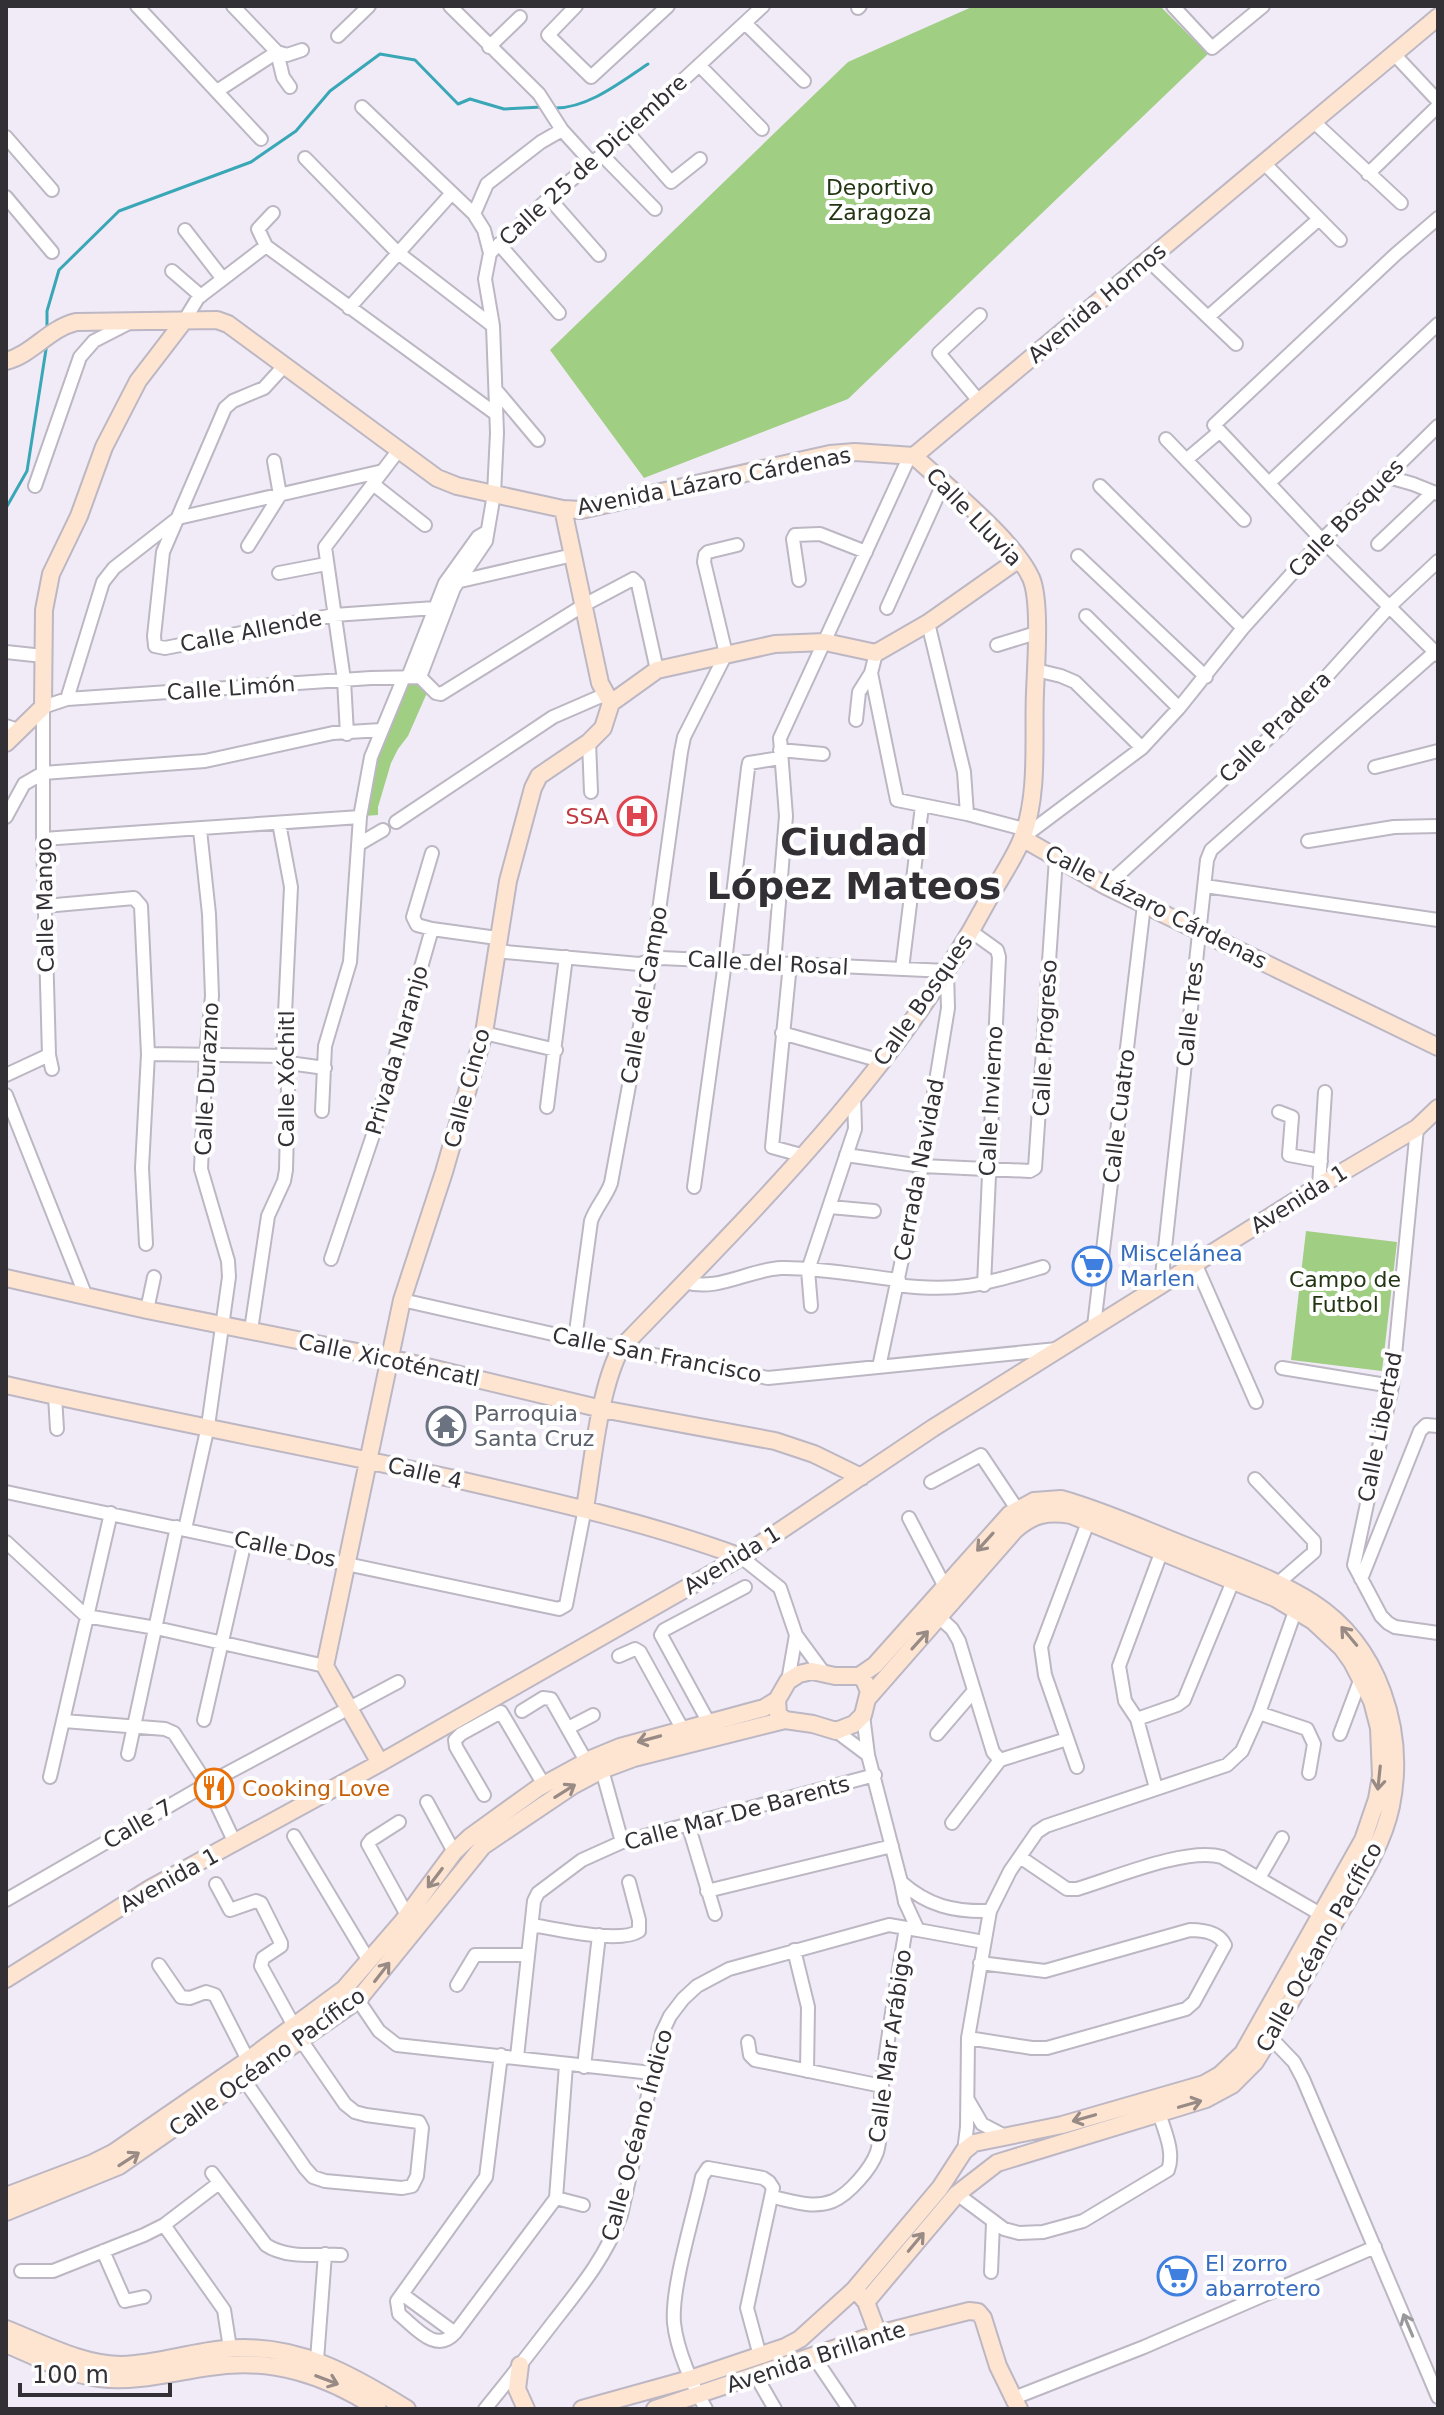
<svg xmlns="http://www.w3.org/2000/svg" width="1444" height="2415" font-family="'DejaVu Sans',sans-serif">
<style>
.green{fill:#a0ce82}
.lines{fill:none;stroke-linecap:round;stroke-linejoin:round}
.stream{stroke:#3aa7b6;stroke-width:3}
.street-casing{stroke:#bcb7c3;stroke-width:16}
.secondary-casing{stroke:#bcb7c3;stroke-width:20}
.street{stroke:#fff;stroke-width:12}
.secondary{stroke:#fee5d2;stroke-width:16}
.oneway{stroke:#988a84}
.oneway2{stroke:#99989a}
.labels{text-anchor:middle;dominant-baseline:central;stroke-width:8;stroke-linejoin:round;paint-order:stroke}
.street-label{font-size:22px;fill:#333035;stroke:#fff}
.park-label{font-size:22px;fill:#233614;stroke:#fff}
.health-label{font-size:22px;fill:#be3a42;stroke:#fff;text-anchor:end}
.shop-label{font-size:22px;fill:#366cbe;stroke:#fff;text-anchor:start}
.worship-label{font-size:22px;fill:#5b616d;stroke:#fff;text-anchor:start}
.food-label{font-size:22px;fill:#c56008;stroke:#fff;text-anchor:start}
.town-label{font-size:38px;font-weight:bold;fill:#333035;stroke:#fff}
</style>
<rect width="100%" height="100%" fill="#f1ebf8"/>
<path class="green" d="M974,6H1160L1208,54L848,399L644,478L550,350L848,62Z
M405,677L430,686L408,736L398,749L391,763L378,807V815L363,816L373,758Z
M1306,1231L1397,1242L1382,1371L1291,1360Z"/>
<g class="lines">
<path class="stream" d="M554,108C587,109 621,82 648,64
M47,331V311L59,270L119,211L251,162L296,131L330,91L380,54L415,60L458,104L470,99L504,109L542,107
M6,508L27,471L47,343"/>
<g class="street-casing">
<path id="street" d="M137,6L261,139
M233,6L277,52L283,77L290,87
M450,6L539,94L562,130L592,163
M576,6L548,35L591,77L668,6
M1173,6L1212,48L1263,6
M858,8L860,6
M745,23L804,81
M338,36L369,6
M489,47L520,17
M1394,54L1438,101
M699,65L762,129
M217,91L277,52L287,55L302,50
M362,107L474,214L484,230L490,253
M1313,121L1401,203
M627,132L671,182L700,159
M6,137L52,190
M602,155L655,209
M305,158L397,252L493,326
M1264,163L1340,240
M1368,174L1438,106
M6,197L52,252
M549,198L599,255
M273,213L258,229L266,246L496,414
M474,214L487,184L541,142L562,130
M1438,218L1396,254L1214,425L1322,540L1438,655
M185,230L223,279
M499,244L559,313
M1148,260L1236,344
M172,271L201,296
M349,308L452,193
M1208,317L1319,219
M184,321L198,298L266,246
M285,365L264,388L233,401L225,408L163,552L154,636L155,646L165,648L334,615L435,608
M496,390L538,440
M979,401L939,353L980,315
M1166,439L1244,520
M1186,460L1219,432
M1385,476L1413,484L1438,494
M1269,483L1438,324
M373,484L425,525
M35,486L80,357L94,341L131,322
M1100,486L1243,628
M1378,544L1433,492
M248,546L280,495L274,461
M1078,556L1206,677
M279,573L326,564
M799,580L793,539L795,535L820,534L866,552
M456,582L573,555
M887,608L943,484
M1086,616L1179,708
M928,623L964,772L967,814
M997,645L1036,633
M6,652L43,656
M876,653L871,673L897,800L967,814L1024,829
M1036,670L1061,676L1075,682L1142,748
M408,677L445,583L478,537L485,533
M420,677L454,588L486,541L494,494L497,433L493,326L485,279L490,253L549,198L602,155L763,6
M420,677L436,693L441,694L584,605L633,579L638,584L657,670
M67,699L103,582L114,568L178,518L383,471
M856,720L859,692L871,673
M6,726L18,730
M347,734L344,680L325,547L398,451
M589,742L591,792
M780,750L823,754
M1375,767L1438,751
M6,817L24,784L43,773L205,761L333,733L381,730
M396,822L553,717L606,694
M1022,838L1142,748L1179,708L1243,628L1322,540L1438,426
M43,839L360,817
M1308,841L1394,827L1438,826
M359,844L383,830
M1106,886L1283,725L1390,606L1438,561
M1205,886L1438,920
M45,906L134,898L141,906L148,1054L142,1168L146,1244
M432,929L497,938
M972,932L997,950L999,957L984,1285
M495,951L639,964L661,958L947,971L948,1008L922,1166L879,1367
M774,963L786,816L780,738L907,462L914,456
M790,964L772,1147L801,1155
M902,969L922,806
M484,1033L556,1050
M782,1033L881,1061
M148,1054L283,1056
M296,1064L325,1068
M52,1069L49,1055L43,839V707L67,699L371,678L420,677
M6,1075L49,1055
M6,1095L85,1294
M547,1107L566,957
M322,1111L325,1046L350,962L360,817L371,757L404,677
M1279,1112L1292,1117L1289,1155L1321,1161
M1417,1128L1392,1386L1354,1565L1381,1616L1388,1623L1395,1627L1438,1633
M846,1155L922,1166L1030,1171L1035,1168L1056,858
M1319,1186L1325,1092
M694,1187L725,962L748,768L749,763L780,758
M830,1207L874,1211
M331,1259L373,1135L432,929L417,925L413,917L432,853
M1195,1263L1256,1402
M685,1282C717,1292 748,1270 781,1268C816,1267 863,1276 899,1280
M897,1285C958,1293 986,1284 1043,1267
M1161,1285L1207,860L1211,850L1435,652
M402,1300L575,1339L768,1378L1057,1349
M811,1306L808,1270L855,1129L854,1096
M147,1310L154,1277
M1094,1326L1144,905
M251,1330L268,1216L284,1181L286,1170L288,1087L283,1056L291,887L279,823
M575,1339L591,1221C596,1207 606,1197 611,1183L652,961L681,752L684,737L726,654L704,562L705,555L708,552L737,545
M1282,1368L1392,1386
M55,1396L57,1429
M1255,1479L1314,1541V1552L1277,1584
M931,1482L981,1455L1017,1509
M6,1492L559,1609L566,1605L585,1508
M909,1518L945,1587
M185,1529L208,1426L229,1277L228,1261L201,1169L206,1055L212,996L209,914L200,830
M6,1542L86,1616L156,1628L325,1666
M741,1557L780,1588L796,1635L824,1673
M1361,1579L1420,1431L1426,1425L1438,1426
M940,1618L952,1629L959,1641L993,1752L1000,1760
M619,1656L635,1649L640,1652L683,1730
M788,1681L796,1635
M522,1711L543,1698L551,1699L586,1761
M1259,1713L1307,1729L1314,1744L1309,1773
M863,1715L868,1755L901,1882
M1137,1719L1177,1705L1184,1700L1233,1581
M204,1720L245,1541
M64,1721L165,1729L174,1733L207,1784L235,1843
M709,1723L661,1635L664,1630L745,1587
M568,1728L593,1715
M836,1731L868,1755
M937,1734L973,1692
M1340,1734L1361,1678
M128,1754L177,1527
M1000,1760L1067,1739
M1077,1767L1045,1675L1041,1647L1090,1517
M602,1770L622,1842
M50,1777L111,1513
M1156,1788L1137,1719L1125,1701L1119,1666L1164,1545
M484,1795L456,1747L455,1740L461,1734L501,1712L544,1785
M427,1802L454,1852
M399,1822L371,1840L368,1844L407,1915
M952,1823L1000,1760
M688,1824L715,1914
M294,1836L369,1961
M1020,1857L1067,1889H1077C1114,1878 1186,1847 1222,1857L1322,1915
M1259,1878L1282,1838
M216,1884L230,1910L256,1901L261,1903L281,1943V1946L263,1958L261,1966L294,2026
M707,1891L892,1846
M6,1900L207,1784L398,1682
M532,1925C556,1929 620,1944 639,1931V1920L629,1882
M984,1942L918,1930L905,1902L901,1882C928,1906 954,1912 990,1911
M794,1950L808,2007L807,2071
M159,1965L181,1997L190,1998L206,1992L215,1995L248,2060
M457,1985L475,1955H528
M358,2000L379,2031L397,2045L652,2073
M968,2038L1032,2048H1047L1186,2009L1194,2002L1225,1945C1219,1932 1203,1930 1190,1930L1045,1971L980,1963
M1271,2038L1294,2062L1303,2079L1438,2397
M748,2042L750,2055L755,2060L882,2086
M501,2055L486,2177L397,2301L399,2314C416,2328 436,2354 455,2333L556,2198L566,2065
M517,2057L534,1901L538,1893L582,1860L622,1842L875,1775
M584,2067L599,1935
M245,2081L305,2168L313,2177L325,2181L402,2188L412,2186L417,2176L422,2128L419,2122L366,2115L355,2112L345,2104L301,2040
M968,2100L982,2124L1005,2136
M964,2151L967,2127L968,2038L990,1911L1010,1871L1037,1832L1046,1826L1227,1765L1242,1751L1259,1713L1297,1606
M212,2173L266,2245C287,2259 317,2254 341,2255
M957,2194L1004,2229L1019,2233L1043,2232L1083,2221L1168,2170C1175,2152 1164,2130 1159,2113
M773,2197C792,2201 813,2209 833,2201C849,2194 871,2169 877,2152C883,2132 879,2106 882,2085C888,2033 897,1980 906,1928
M556,2198L583,2205
M164,2225L224,2310L230,2348
M103,2251L125,2301L144,2297
M21,2271H53L144,2235L164,2225L219,2183
M991,2272L993,2223
M402,2294L455,2333
M814,2357L849,2409
M317,2360L325,2254
M756,2376L775,2409
M1014,2398L1144,2347L1375,2247
M485,2409C509,2380 532,2350 555,2320C581,2287 607,2255 621,2215L662,2033L670,2016L683,1999L697,1986L729,1969L889,1925L918,1930
M706,2409C692,2385 677,2350 674,2323C671,2287 694,2215 702,2177L708,2168L763,2178L769,2182L773,2188L747,2308L760,2356"/>
</g>
<g class="secondary-casing">
<path id="secondary" d="M6,361C33,354 48,329 76,322L217,320L228,324L437,478L457,486L563,509L581,510L830,454L855,452L914,456
M914,456L1438,17
M563,509L600,683L611,703
M6,743L43,707L44,610L51,574L79,516L104,447L138,381L184,321
M1022,838L1106,886L1438,1047
M6,1278L147,1310L402,1361L602,1409L775,1441L814,1454L861,1477
M6,1385C157,1419 309,1447 459,1480C555,1502 649,1523 741,1557
M585,1508C593,1461 599,1389 621,1348C754,1210 897,1071 988,900C999,880 1015,858 1023,836C1039,792 1033,738 1035,692C1036,666 1041,600 1031,578C1014,540 946,486 914,456
M859,1676L875,1665L1010,1514L1034,1501L1061,1499C1104,1511 1145,1530 1186,1546C1229,1563 1274,1578 1313,1603C1379,1646 1406,1730 1391,1806C1382,1849 1355,1887 1333,1925C1308,1971 1283,2018 1255,2062L1232,2085L1206,2099L997,2163L957,2194L866,2302
M380,1763L325,1666L402,1300L444,1172L484,1033L508,881L533,788L539,776L589,742L603,728L611,703L657,670L775,644L825,642L876,653L928,623L1019,559
M6,1979L151,1888L380,1763L741,1557L933,1428L1319,1186L1417,1128L1438,1108
M6,2196L93,2163L113,2153L248,2060L344,1989L403,1921L454,1852L470,1837L538,1788L591,1759L620,1747L764,1708L777,1700L788,1681L799,1674L812,1671L835,1676H859L864,1680L869,1691L863,1715L854,1724L836,1731L813,1724L785,1720L778,1714L777,1700
M6,2212L119,2166L358,2000L483,1846L572,1786L602,1770L634,1758L785,1720
M861,2296L866,2302L878,2334
M6,2329C42,2343 82,2365 122,2365C157,2364 191,2352 225,2349C295,2342 351,2374 407,2409
M6,2344C35,2356 67,2374 99,2378C135,2383 173,2372 209,2367C272,2357 326,2375 378,2409
M520,2365L517,2389L526,2409
M582,2409L690,2379L785,2347L800,2339L854,2290L940,2188L964,2151L974,2143L1062,2125L1204,2084L1220,2075L1243,2053L1363,1840L1377,1799L1381,1776L1379,1728L1372,1701L1352,1662L1342,1648L1313,1621L1275,1598L1071,1515C1048,1511 1033,1514 1015,1530L868,1698
M655,2409L878,2334L969,2311L978,2312L983,2318L998,2366L1019,2409"/>
</g>
<use href="#street" class="street"/>
<use href="#secondary" class="secondary"/>
</g>
<defs><path id="oneway-shaft" d="M-6 0H5M1.5-3L5.5 0L1.5 3" fill="none" stroke-width="1.6" stroke-linecap="round" stroke-linejoin="round" transform="scale(2)"/></defs>
<g class="oneway">
<use href="#oneway-shaft" transform="translate(985 1542) rotate(132)"/>
<use href="#oneway-shaft" transform="translate(1349 1636) rotate(-130)"/>
<use href="#oneway-shaft" transform="translate(920 1640) rotate(-48)"/>
<use href="#oneway-shaft" transform="translate(649 1739) rotate(165)"/>
<use href="#oneway-shaft" transform="translate(1379 1778) rotate(96)"/>
<use href="#oneway-shaft" transform="translate(565 1791) rotate(-32)"/>
<use href="#oneway-shaft" transform="translate(435 1878) rotate(127)"/>
<use href="#oneway-shaft" transform="translate(382 1972) rotate(-52)"/>
<use href="#oneway-shaft" transform="translate(1190 2104) rotate(-16)"/>
<use href="#oneway-shaft" transform="translate(1084 2118) rotate(164)"/>
<use href="#oneway-shaft" transform="translate(129 2159) rotate(-33)"/>
<use href="#oneway-shaft" transform="translate(916 2242) rotate(-50)"/>
<use href="#oneway-shaft" transform="translate(327 2380) rotate(21)"/>
</g>
<use class="oneway2" href="#oneway-shaft" transform="translate(1408 2325) rotate(-113)"/>
<defs>
<g id="hospital-ring" transform="scale(2)"><circle r="9.5" fill="#fff" stroke="#e0444e" stroke-width="1.5"/><path d="M-5-5h3v3.5h4V-5h3V5h-3V1.5h-4V5h-3Z" fill="#e0444e"/></g>
<g id="supermarket-ring" transform="scale(2)"><circle r="9.5" fill="#fff" stroke="#3f7fe0" stroke-width="1.5"/><path d="M-6-5.5h2.5l.6 2H6L4.5 2H-2.5L-4.4-4H-6ZM-1.5 3.2a1.3 1.3 0 1 0 .1 0ZM3 3.2a1.3 1.3 0 1 0 .1 0Z" fill="#3f7fe0"/></g>
<g id="temple-ring" transform="scale(2)"><circle r="9.5" fill="#fff" stroke="#6b7280" stroke-width="1.5"/><path d="M0-6L5-2H3V0L6.5 2.5H4V6H1.5V3h-3V6H-4V2.5H-6.5L-3 0V-2H-5Z" fill="#6b7280"/></g>
<g id="restaurant-ring" transform="scale(2)"><circle r="9.5" fill="#fff" stroke="#e8710a" stroke-width="1.5"/><path d="M-5-6h1v4h1v-4h1v4h1v-4h1v5L-1.5 .5V6h-2V.5L-5-1ZM5-6V6H3V1.5H1.5Q1.5-4 5-6Z" fill="#e8710a"/></g>
</defs>
<g fill-rule="evenodd">
<use href="#hospital-ring" x="637" y="816"/>
<use href="#supermarket-ring" x="1092" y="1266"/>
<use href="#temple-ring" x="446" y="1426"/>
<use href="#restaurant-ring" x="214" y="1788"/>
<use href="#supermarket-ring" x="1177" y="2276"/>
</g>
<g class="labels">
<g class="street-label">
<text transform="translate(593 160) rotate(-42)">Calle 25 de Diciembre</text>
<text transform="translate(1097 303) rotate(-40)">Avenida Hornos</text>
<text transform="translate(714 481) rotate(-11)">Avenida Lázaro Cárdenas</text>
<text transform="translate(974 517) rotate(46)">Calle Lluvia</text>
<text transform="translate(1346 518) rotate(-46)">Calle Bosques</text>
<text transform="translate(251 631) rotate(-11)">Calle Allende</text>
<text transform="translate(231 688) rotate(-4)">Calle Limón</text>
<text transform="translate(1275 727) rotate(-45)">Calle Pradera</text>
<text transform="translate(45 905) rotate(-91)">Calle Mango</text>
<text transform="translate(1156 907) rotate(27)">Calle Lázaro Cárdenas</text>
<text transform="translate(768 963) rotate(3)">Calle del Rosal</text>
<text transform="translate(644 995) rotate(-80)">Calle del Campo</text>
<text transform="translate(923 1000) rotate(-55)">Calle Bosques</text>
<text transform="translate(1190 1014) rotate(-84)">Calle Tres</text>
<text transform="translate(1045 1038) rotate(-87)">Calle Progreso</text>
<text transform="translate(397 1050) rotate(-74)">Privada Naranjo</text>
<text transform="translate(207 1079) rotate(-87)">Calle Durazno</text>
<text transform="translate(286 1079) rotate(-90)">Calle Xóchitl</text>
<text transform="translate(467 1088) rotate(-75)">Calle Cinco</text>
<text transform="translate(991 1101) rotate(-87)">Calle Invierno</text>
<text transform="translate(1119 1116) rotate(-83)">Calle Cuatro</text>
<text transform="translate(919 1170) rotate(-79)">Cerrada Navidad</text>
<text transform="translate(1299 1199) rotate(-32)">Avenida 1</text>
<text transform="translate(657 1355) rotate(11)">Calle San Francisco</text>
<text transform="translate(389 1360) rotate(12)">Calle Xicoténcatl</text>
<text transform="translate(1380 1427) rotate(-79)">Calle Libertad</text>
<text transform="translate(425 1473) rotate(13)">Calle 4</text>
<text transform="translate(285 1549) rotate(12)">Calle Dos</text>
<text transform="translate(732 1560) rotate(-32)">Avenida 1</text>
<text transform="translate(737 1813) rotate(-15)">Calle Mar De Barents</text>
<text transform="translate(138 1824) rotate(-30)">Calle 7</text>
<text transform="translate(169 1880) rotate(-29)">Avenida 1</text>
<text transform="translate(1319 1947) rotate(-61)">Calle Océano Pacífico</text>
<text transform="translate(890 2046) rotate(-82)">Calle Mar Arábigo</text>
<text transform="translate(267 2062) rotate(-36)">Calle Océano Pacífico</text>
<text transform="translate(637 2135) rotate(-75)">Calle Océano Índico</text>
<text transform="translate(816 2357) rotate(-18)">Avenida Brillante</text>
</g>
<g class="park-label">
<text x="880" y="187">Deportivo<tspan x="880" dy="25">Zaragoza</tspan></text>
<text x="1345" y="1279">Campo de<tspan x="1345" dy="25">Futbol</tspan></text>
</g>
<g class="health-label">
<text x="609" y="816">SSA</text>
</g>
<g class="shop-label">
<text x="1120" y="1253">Miscelánea<tspan x="1120" dy="25">Marlen</tspan></text>
<text x="1205" y="2263">El zorro<tspan x="1205" dy="25">abarrotero</tspan></text>
</g>
<g class="worship-label">
<text x="474" y="1413">Parroquia<tspan x="474" dy="25">Santa Cruz</tspan></text>
</g>
<g class="food-label">
<text x="242" y="1788">Cooking Love</text>
</g>
<g class="town-label">
<text x="854" y="842">Ciudad<tspan x="854" dy="44">López Mateos</tspan></text>
</g>
</g>
<rect width="1444" height="2415" fill="none" stroke="#333035" stroke-width="16"/>
<path d="M20 2383v12h150v-12" fill="none" stroke="#333035" stroke-width="4"/>
<text x="32" y="2383" font-size="24" fill="#333035" stroke="#ffffff" stroke-width="6" paint-order="stroke">100 m</text>
</svg>
